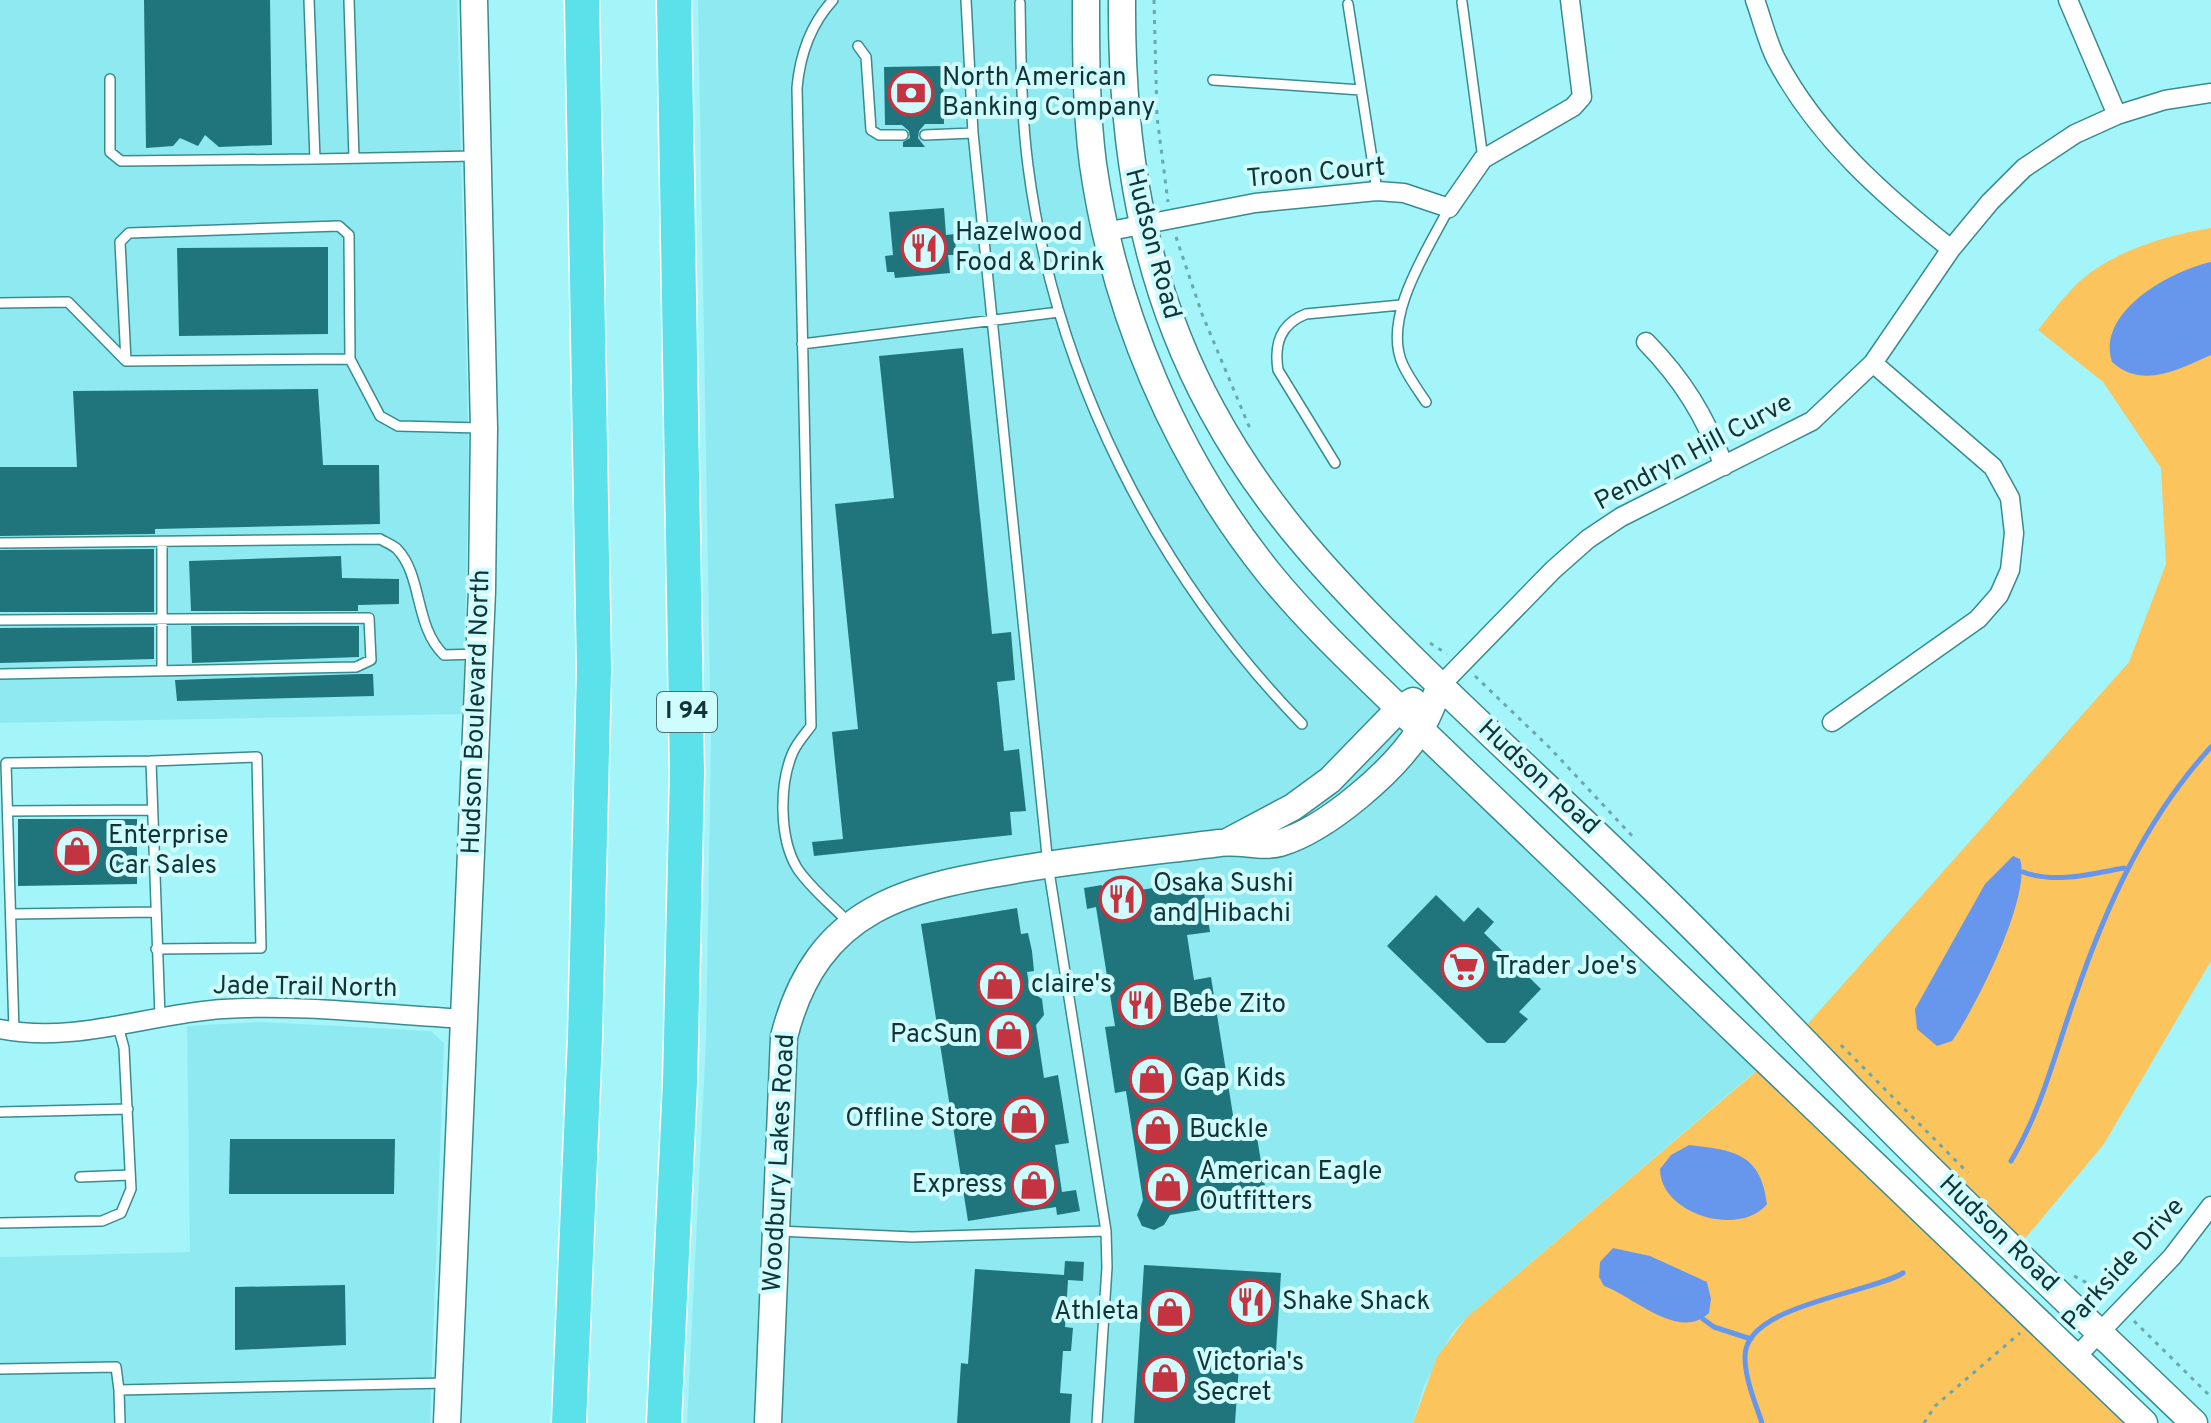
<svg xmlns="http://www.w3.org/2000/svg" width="2211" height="1423" font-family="Overpass,sans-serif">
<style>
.built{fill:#8eeaf0}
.green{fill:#fbc45d}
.water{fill:#6797ec}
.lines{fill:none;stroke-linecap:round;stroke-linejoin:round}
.stream{stroke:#6797ec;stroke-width:5}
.building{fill:#1f757b}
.lane-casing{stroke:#3a8b90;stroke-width:12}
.street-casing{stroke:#3a8b90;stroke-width:21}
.secondary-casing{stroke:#3a8b90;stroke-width:29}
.highway-casing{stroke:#fff;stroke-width:37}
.path{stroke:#6aa8ac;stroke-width:3;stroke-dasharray:4 6;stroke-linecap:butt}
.lane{stroke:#fff;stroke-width:9}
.street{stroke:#fff;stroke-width:18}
.secondary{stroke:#fff;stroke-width:26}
.highway{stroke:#5be1ea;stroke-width:34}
.labels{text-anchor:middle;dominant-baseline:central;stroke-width:8;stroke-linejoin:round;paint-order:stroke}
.shield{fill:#cefcff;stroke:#4a7072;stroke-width:2}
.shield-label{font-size:24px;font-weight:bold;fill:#123436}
.poi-label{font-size:26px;fill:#123436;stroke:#cefcff;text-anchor:start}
.street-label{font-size:26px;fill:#123436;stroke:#cefcff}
</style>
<rect width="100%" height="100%" fill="#a4f5fa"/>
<path class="built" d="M0,0H457L469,464L463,714L0,723Z
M698,0H1086V69L1135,332L1268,572L1766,1062L1466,1318L1452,1333L1424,1386L1413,1423H687L706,1040L711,741Z
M261,1022L431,1031L444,1043L430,1423H0V1257L190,1252L187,1026Z"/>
<path class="green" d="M2211,228V961L2104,1144L2023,1241L1806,1026L2129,662L2166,564L2161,468L2103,382L2038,330C2051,314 2064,296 2079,282C2113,251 2167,235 2211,228Z
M1759,1069L2127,1423H1413L1437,1357L1466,1318Z"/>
<path class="water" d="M2211,262V355C2179,369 2143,390 2112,362C2096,312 2170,271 2211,262Z
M2013,856L2020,859C2032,896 1975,1009 1952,1041L1937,1046L1917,1029L1915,1009L1985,884Z
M1689,1145C1735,1150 1761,1154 1767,1204C1739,1238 1660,1214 1660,1169L1671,1155Z
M1613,1248L1650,1256L1707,1282L1711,1299L1709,1313C1679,1342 1633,1296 1604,1286L1599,1277L1600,1262Z"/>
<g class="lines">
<path class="stream" d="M2023,872C2056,884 2091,874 2124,868
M2011,1161C2042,1109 2055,1053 2075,997C2106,906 2146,818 2211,747
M1703,1319L1714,1327L1751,1339
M1762,1423C1755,1402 1745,1379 1745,1357C1744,1305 1869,1294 1903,1273"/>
</g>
<path class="building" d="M144,0H270L272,145L219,147L205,135L198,146L180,138L173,146L146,148Z
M943,66L944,124H925L919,131L918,138L925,147H903V142L910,138L909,131L902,125H885L884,67Z
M944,208L946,235L955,234L956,255H948L950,273L895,278L894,272H887L885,256L893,255L889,212Z
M328,247V334L179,336L177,248Z
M963,348L992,634L1011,632L1015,680L997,682L1004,751L1019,749L1026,811L1010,812L1012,835L814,856L812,842L843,839L832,732L858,729L835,504L894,498L879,356Z
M318,389L323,465H379L380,524L155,529V534L0,536V467H77L73,391Z
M154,549V612H0V550Z
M341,556L342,578L399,579V604L358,605V611H191L189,561Z
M191,626H359V657L192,663Z
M154,627V659L0,663V628Z
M360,674H373L374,696L177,701L175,680Z
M18,819H137V884L18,886Z
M1202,880L1210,932L1187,935L1194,980L1211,977L1236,1134L1256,1131L1267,1199L1170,1215L1164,1225L1154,1230L1142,1226L1137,1215L1143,1200L1126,1091L1115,1093L1105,1027L1115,1026L1096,907L1087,909L1084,888L1102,885L1104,896Z
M1436,895L1464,922L1478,907L1494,922L1484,933L1541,989L1519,1012L1528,1019L1505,1043H1487L1387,946Z
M1017,908L1021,934L1028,933L1032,951L1034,971L1027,972L1030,991L1042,999L1044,1015L1036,1025L1044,1078L1058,1075L1069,1143L1055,1145L1062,1192L1076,1190L1080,1211L1057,1215L1056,1207L968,1221L921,924Z
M230,1139H395L394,1194H229Z
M1065,1261L1084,1262L1083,1281L1068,1280L1065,1327L1073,1328L1071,1351H1063L1060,1393L1072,1394L1070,1423H957L961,1363L968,1364L975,1269L1064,1275Z
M1144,1265L1281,1273L1276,1351L1258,1350L1257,1366L1239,1364L1235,1423H1134Z
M345,1285L346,1345L235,1350V1287Z"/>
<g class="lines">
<g class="lane-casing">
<path id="lane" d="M309,0L315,159L474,156
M349,0L354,158
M833,0C810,25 800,54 797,88L811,726C805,734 797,743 793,752C779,784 779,838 797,868C810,888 833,906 849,923
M966,0L973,133L1048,865L1106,1231L1107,1267L1097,1423
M1462,2L1483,159
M1020,3C1021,57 1021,112 1028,166C1055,375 1156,574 1302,724
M1348,4L1377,191
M858,46L866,57L871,130L879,135H903
M110,79V152L121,161L315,159
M1213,80L1361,90
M925,135L973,133
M0,303L68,302L126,361L350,359L380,416L398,426L480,428
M802,344L1059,312
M126,361L120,242L129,233L339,226L349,235L350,359
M1426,402C1418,390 1409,378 1403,365C1381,318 1428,249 1449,208
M1335,463L1278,370C1274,344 1280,324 1306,314L1401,305
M0,543L380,539C385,542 393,545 397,549C423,576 414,626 444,655L477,654
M162,543V670
M0,620L369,618L371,660L356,667L0,674
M151,761L257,757L261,948L156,949
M8,811L152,810
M11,914L155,912
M14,1031L6,763L151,761L160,1017
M0,1112L128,1109
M80,1177L130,1175
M0,1223L102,1221L121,1213L131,1189L124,1048L118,1026
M778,1231L912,1237L1106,1231
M0,1369L116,1367L119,1390
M120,1423L119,1390L447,1383"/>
</g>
<g class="street-casing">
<path id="street" d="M1755,0C1762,19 1767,41 1776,59C1817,137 1883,195 1951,249
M2068,0L2117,115
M1105,232L1255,203L1377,191L1404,193L1449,208L1483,159L1573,107L1582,97L1570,0
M1646,342C1683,380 1705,416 1724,466
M1440,686L1553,570L1588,539L1621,517L1812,421L1873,363L1951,249L1990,202L2024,168L2075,134L2117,115L2165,100L2211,93
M1832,722L1978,619L1999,595L2010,570L2014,533L2010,498L1993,467L1873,363
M0,1029C77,1044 147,1014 223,1009C303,1004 386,1015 467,1019
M2075,1358L2172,1257L2211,1206"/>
</g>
<g class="secondary-casing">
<path id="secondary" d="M1086,0C1086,55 1086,110 1093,164C1114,311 1175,456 1268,572C1314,629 1369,678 1420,729L2144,1423
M1122,0C1121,144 1142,282 1212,410C1266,510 1335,582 1414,660C1487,732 1562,800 1635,871C1729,960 1816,1056 1908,1147C2002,1240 2098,1331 2194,1423
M1229,841L1293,807L1330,780L1399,709L1413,701
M447,1423L482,591L484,428L474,0
M768,1423L784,1037C817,905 909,887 1027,868C1091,858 1156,851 1220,843C1239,840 1262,848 1280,843C1327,829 1394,771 1420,730C1428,717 1434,700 1440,686"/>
</g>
<g class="highway-casing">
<path id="highway" d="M569,1423L585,1037L594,670L582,0
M664,1423L680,1083L687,773L674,0"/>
</g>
<path class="path" d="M1154,0L1157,117L1168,202
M1176,237L1202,314L1251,431
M1430,643L1447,654
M1475,676L1550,748L1635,839
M1841,1045L1968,1173
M2074,1276L2109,1295
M2134,1321L2211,1397
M1924,1423L1935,1406L2020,1333"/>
<use href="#lane" class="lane"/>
<use href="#street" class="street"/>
<use href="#secondary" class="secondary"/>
<use href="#highway" class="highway"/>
</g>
<defs>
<g id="bank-ring" transform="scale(2.3)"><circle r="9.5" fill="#cefcff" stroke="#c43440" stroke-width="1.5"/><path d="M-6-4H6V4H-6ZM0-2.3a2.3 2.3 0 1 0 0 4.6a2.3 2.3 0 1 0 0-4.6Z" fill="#c43440"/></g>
<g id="restaurant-ring" transform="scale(2.3)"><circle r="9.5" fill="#cefcff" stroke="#c43440" stroke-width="1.5"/><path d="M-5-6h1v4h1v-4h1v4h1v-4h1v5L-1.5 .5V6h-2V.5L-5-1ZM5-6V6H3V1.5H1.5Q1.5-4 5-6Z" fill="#c43440"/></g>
<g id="shop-ring" transform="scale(2.3)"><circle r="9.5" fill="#cefcff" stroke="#c43440" stroke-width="1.5"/><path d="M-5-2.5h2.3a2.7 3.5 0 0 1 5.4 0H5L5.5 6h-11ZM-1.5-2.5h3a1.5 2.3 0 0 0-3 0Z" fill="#c43440"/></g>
<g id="supermarket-ring" transform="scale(2.3)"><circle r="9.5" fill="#cefcff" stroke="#c43440" stroke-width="1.5"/><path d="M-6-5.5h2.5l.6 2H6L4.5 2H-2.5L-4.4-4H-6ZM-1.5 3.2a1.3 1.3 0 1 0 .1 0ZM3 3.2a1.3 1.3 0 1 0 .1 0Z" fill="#c43440"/></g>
</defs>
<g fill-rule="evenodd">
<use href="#bank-ring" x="911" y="93"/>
<use href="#restaurant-ring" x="924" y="248"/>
<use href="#shop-ring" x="77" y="851"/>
<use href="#restaurant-ring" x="1122" y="899"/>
<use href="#supermarket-ring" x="1464" y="967"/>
<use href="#shop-ring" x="1000" y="985"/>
<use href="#restaurant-ring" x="1141" y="1005"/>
<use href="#shop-ring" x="1009" y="1035"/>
<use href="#shop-ring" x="1152" y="1079"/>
<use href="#shop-ring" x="1024" y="1119"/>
<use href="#shop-ring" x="1158" y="1130"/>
<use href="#shop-ring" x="1034" y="1185"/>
<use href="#shop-ring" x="1168" y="1187"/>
<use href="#restaurant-ring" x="1251" y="1302"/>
<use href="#shop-ring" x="1170" y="1312"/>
<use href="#shop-ring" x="1165" y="1378"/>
</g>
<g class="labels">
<rect class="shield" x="657" y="692" width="60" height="40" rx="6"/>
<g class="shield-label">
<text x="687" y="712">I 94</text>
</g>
<g class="poi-label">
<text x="942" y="78">North American<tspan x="942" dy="30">Banking Company</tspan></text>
<text x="955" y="233">Hazelwood<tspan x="955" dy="30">Food &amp; Drink</tspan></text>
<text x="108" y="836">Enterprise<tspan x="108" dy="30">Car Sales</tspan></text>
<text x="1153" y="884">Osaka Sushi<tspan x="1153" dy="30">and Hibachi</tspan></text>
<text x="1495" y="967">Trader Joe's</text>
<text x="1031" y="985">claire's</text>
<text x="1172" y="1005">Bebe Zito</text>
<text x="978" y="1035" text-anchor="end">PacSun</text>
<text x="1183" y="1079">Gap Kids</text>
<text x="993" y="1119" text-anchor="end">Offline Store</text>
<text x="1189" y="1130">Buckle</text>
<text x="1199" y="1172">American Eagle<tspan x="1199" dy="30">Outfitters</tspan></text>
<text x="1003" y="1185" text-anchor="end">Express</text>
<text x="1282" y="1302">Shake Shack</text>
<text x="1139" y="1312" text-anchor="end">Athleta</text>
<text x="1196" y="1363">Victoria's<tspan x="1196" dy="30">Secret</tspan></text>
</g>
<g class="street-label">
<text transform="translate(1316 174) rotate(-5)">Troon Court</text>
<text transform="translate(1152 244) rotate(75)">Hudson Road</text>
<text transform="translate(1694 453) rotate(-28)">Pendryn Hill Curve</text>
<text transform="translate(477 712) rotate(-88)">Hudson Boulevard North</text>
<text transform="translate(1538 778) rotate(43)">Hudson Road</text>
<text transform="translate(305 988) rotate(1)">Jade Trail North</text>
<text transform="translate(780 1163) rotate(-87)">Woodbury Lakes Road</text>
<text transform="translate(1998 1234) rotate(44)">Hudson Road</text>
<text transform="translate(2124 1265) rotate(-48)">Parkside Drive</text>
</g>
</g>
</svg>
